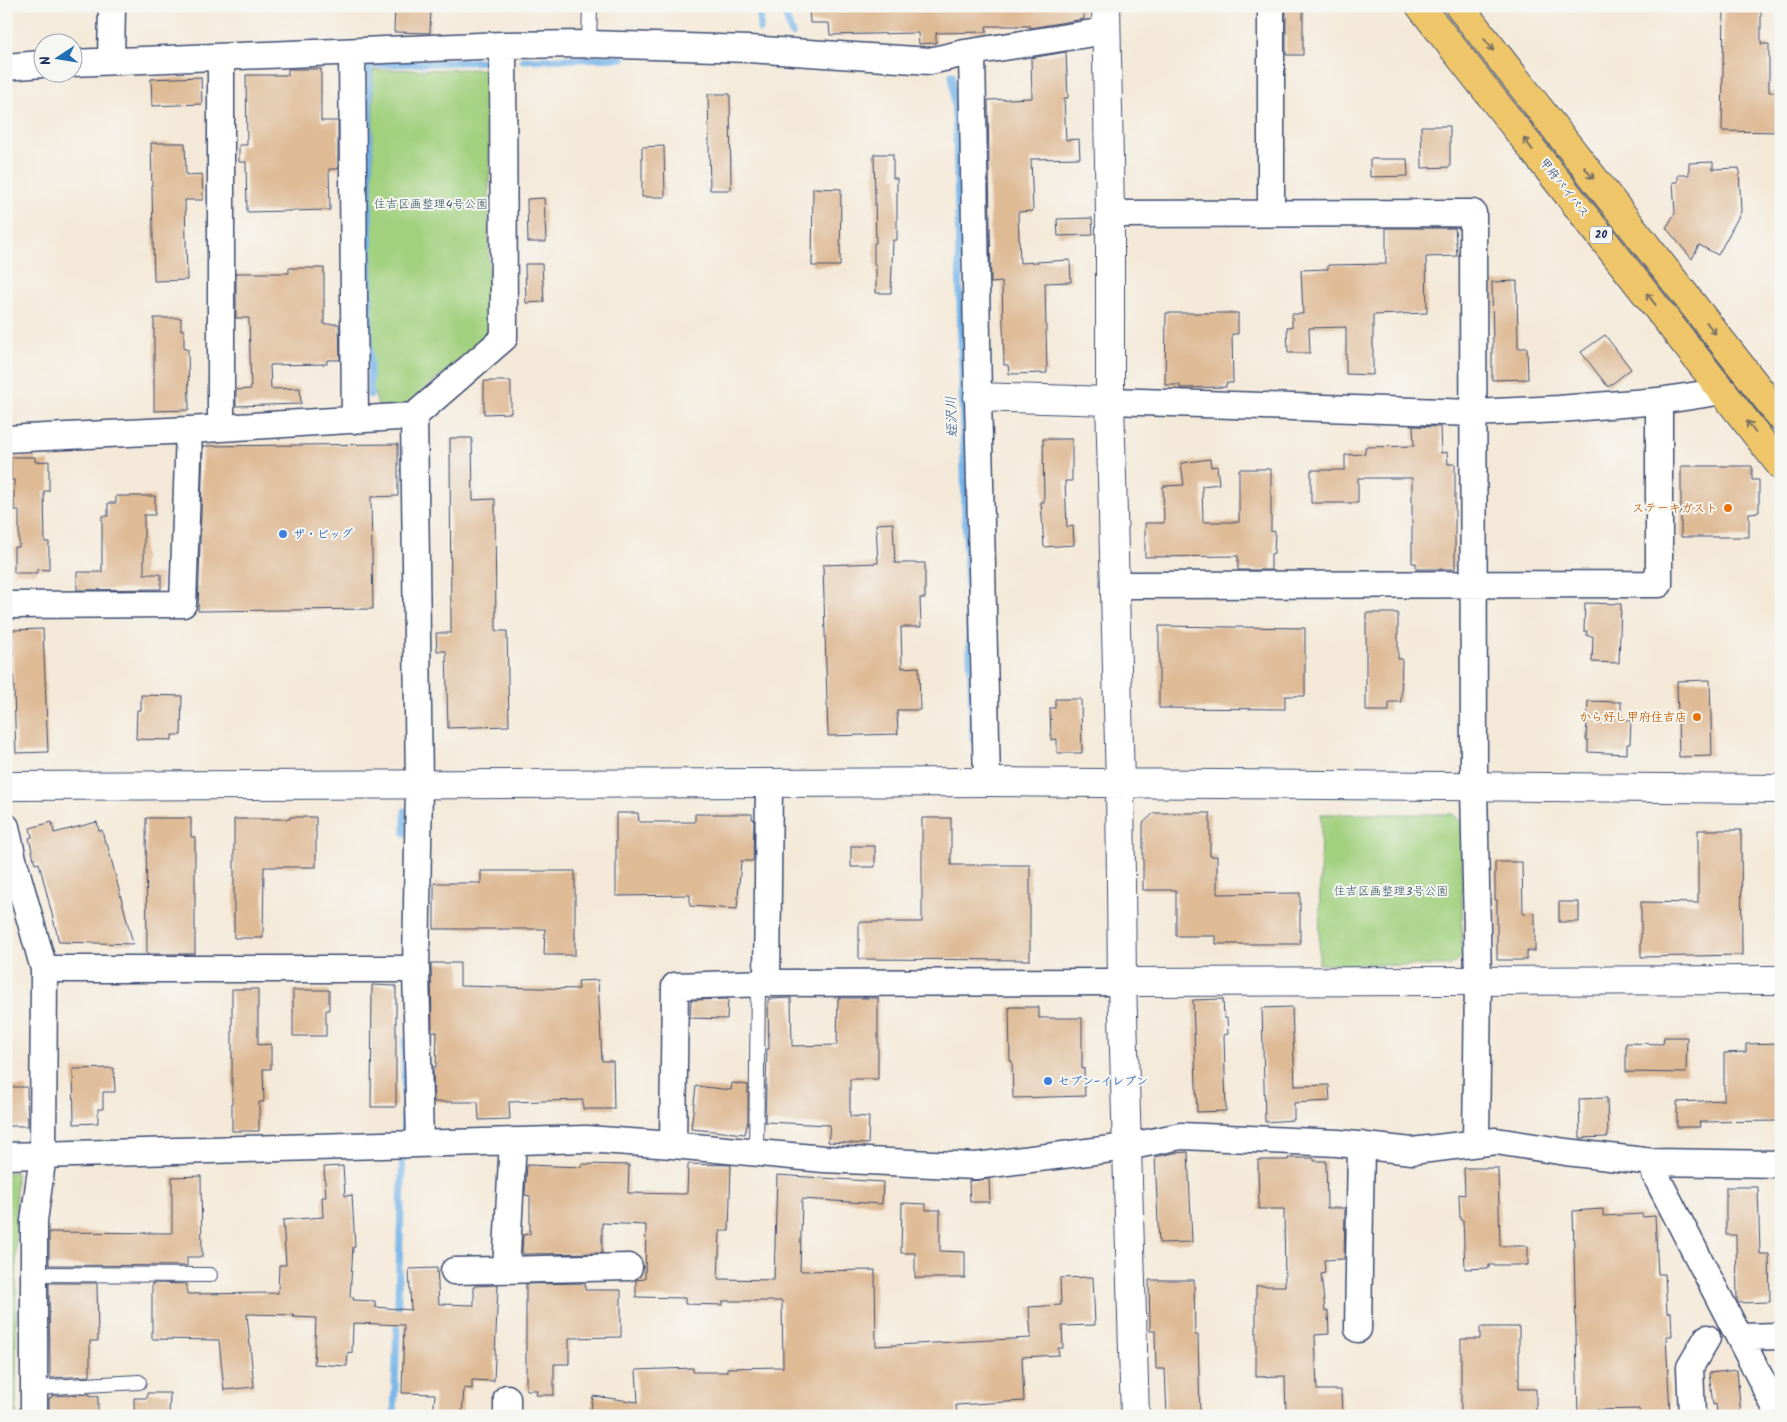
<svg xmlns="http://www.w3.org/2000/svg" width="1787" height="1422" font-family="Kalam,'Klee One',sans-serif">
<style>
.green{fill:#a1d07e;stroke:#5e806e}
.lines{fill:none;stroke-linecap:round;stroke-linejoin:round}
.stream{stroke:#74b4e8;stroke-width:7}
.building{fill:#deba95}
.service-casing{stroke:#3c4b70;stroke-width:16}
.minor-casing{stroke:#3c4b70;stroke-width:29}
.tertiary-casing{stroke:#3c4b70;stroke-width:30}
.trunk-casing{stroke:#3c4b70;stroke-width:30}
.service{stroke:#fff;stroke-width:14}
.minor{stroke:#fff;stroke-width:26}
.tertiary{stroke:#fff;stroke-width:28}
.trunk{stroke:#eec569;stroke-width:28}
.oneway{stroke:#7a7263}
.food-dot{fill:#e8710a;stroke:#f6f6f2;stroke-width:2}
.shop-dot{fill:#3f7fe0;stroke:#f6f6f2;stroke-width:2}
.labels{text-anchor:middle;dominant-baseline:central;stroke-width:4;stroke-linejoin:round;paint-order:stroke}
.shield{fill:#f6f6f2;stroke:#5d6b8a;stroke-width:1}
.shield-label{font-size:11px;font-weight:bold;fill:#1b2f5e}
.street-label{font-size:12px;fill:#1b2f5e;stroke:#f6f6f2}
.park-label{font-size:12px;fill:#3c5766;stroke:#f6f6f2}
.food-label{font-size:12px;font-weight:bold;fill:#c56008;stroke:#f6f6f2;text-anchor:end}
.shop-label{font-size:12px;font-weight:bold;fill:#366cbe;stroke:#f6f6f2;text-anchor:start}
.water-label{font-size:14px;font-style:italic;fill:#365787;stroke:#f6f6f2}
</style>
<rect width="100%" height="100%" fill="#f6f6f2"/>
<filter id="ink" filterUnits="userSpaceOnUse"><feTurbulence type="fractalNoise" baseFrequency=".02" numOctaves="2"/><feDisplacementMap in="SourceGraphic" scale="10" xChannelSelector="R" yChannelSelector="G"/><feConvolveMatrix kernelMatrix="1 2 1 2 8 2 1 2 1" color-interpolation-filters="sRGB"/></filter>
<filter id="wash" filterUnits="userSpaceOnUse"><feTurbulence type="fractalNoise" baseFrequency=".0096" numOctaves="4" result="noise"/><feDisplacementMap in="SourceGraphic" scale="20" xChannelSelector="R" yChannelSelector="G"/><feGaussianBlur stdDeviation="1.12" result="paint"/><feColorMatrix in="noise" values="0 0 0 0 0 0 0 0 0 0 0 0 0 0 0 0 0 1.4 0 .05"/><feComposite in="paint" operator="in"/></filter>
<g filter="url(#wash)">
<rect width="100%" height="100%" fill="#f4e9d8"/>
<path class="green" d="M490,69L488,337L401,408H390L378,405L372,387L373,70Z
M1321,814H1453L1462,823V958L1451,966L1319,964Z
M16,1172V1416H6V1173Z"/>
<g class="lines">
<path class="stream" d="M784,6L785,14L792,34
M760,29V6
M523,60L622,58
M952,75L956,129L965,512L973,739
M370,395L369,65L491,61
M405,833V811
M394,1416L404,1119L405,1041"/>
</g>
<g id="blocks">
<path class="building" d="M403,6H431L430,33L394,32L395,7Z
M809,6H1084V19L1030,28V26H986L987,32L936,33V43L919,44L918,33L830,35L829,23H810Z
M1286,6H1303V55H1286Z
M1724,6H1761V44H1769V92H1781V132L1722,131Z
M1066,52L1068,98H1064L1066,140L1079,139L1080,158L1031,159L1033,211L1018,212L1020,263L1070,260L1071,282L1045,283L1047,373L1009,374L1008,365H1004L1002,282L991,283L988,100L1032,98L1031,58Z
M288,69H321V121H338V169H329L330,210L247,212L246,162H239V145H247L246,75H288Z
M201,77L202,104L152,106L151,79Z
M708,94H730L731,190H710Z
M1421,126H1450V167L1422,168Z
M151,143H185L186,175L202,174L203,200H185L187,280L154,281Z
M664,146L665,197H642V147Z
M874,154H893V178H897V240H893L891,293H876V265H874V243H876Z
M1370,159H1407L1408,176L1370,177Z
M1713,162V169L1739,168L1741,212L1718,255L1699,245L1692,259L1666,228L1675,213L1673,182H1678V175H1689V163Z
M813,188L841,189L840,266H812Z
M544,198L546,242H528L527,199Z
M1092,218L1093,235L1058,236L1057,219Z
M1386,228H1455L1457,256L1426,257L1427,313L1373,315V375L1346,374V327L1309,328L1310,353H1288L1287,327H1292V314H1303L1301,270L1328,269V265L1386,264Z
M525,264H542L544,302L526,303Z
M289,268H324V324H339L340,360H327V364L270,365L271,389L300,388L301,404L236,406V390L251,389L249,318H236V273H289Z
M1517,281L1518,348H1527L1528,379L1492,380V348H1493L1492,282Z
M1166,313H1238V334H1232L1233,383H1226V387L1180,388V385H1165Z
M154,318H181V330H184V349H188L189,410L154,411Z
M1605,335L1631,369L1608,387L1581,352Z
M484,381H511V413L484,414Z
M1413,426L1440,427L1441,453L1447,452L1448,464H1455V569H1416V563H1412V478H1358V503H1311V470H1345V455L1365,454V447L1414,446Z
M450,438H472L473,500L495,499L496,631H507L509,726L448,728L446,651H437L436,633H451Z
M1043,439H1072V481H1065L1067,527L1073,526L1074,545L1044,547L1041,502H1044Z
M398,444V496L371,497L373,609L198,611L203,446Z
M11,457H35V462L49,461V491H44L45,542H49V570L37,569V573H14V547H19V510H14V480H11Z
M1210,459L1211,467L1217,466L1219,484L1202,486L1203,522H1239V469H1271V532L1275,531L1274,553L1271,554V570H1238V556L1145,557V523H1164L1163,486L1184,485L1181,463Z
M1681,466H1752V480H1759V512L1749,513V537H1681Z
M116,496H155V515H144V574H161V589L77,590V572H102V516H108V503H116Z
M893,523L895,563H925V598H920L921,627H901L902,668L919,667L920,710H897L898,734L828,736L823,565L878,563L876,524Z
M1585,603L1621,604L1619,663L1592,662L1593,636H1587V631H1584Z
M1366,613H1398V659H1402L1401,702H1389V711H1366Z
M1159,626L1305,628V696H1285V709L1159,708Z
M43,629L48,752L16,753L12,630Z
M1710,680L1712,756L1679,757L1677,681Z
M141,695L182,696L181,735H172V740L136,739L137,710H141Z
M1055,699H1081L1082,753H1057V739L1051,740L1050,708H1055Z
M1588,701L1621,702V719L1631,720L1630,744H1627V754L1588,752V740H1586Z
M616,813H638L639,822H695V814H752V819H754L753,861H741L737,909L690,906V895L616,896Z
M1154,813H1210V856H1217V894L1300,893V944H1216V936H1176V890H1143V823Z
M290,817H316V867H264L263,938H234V819H290Z
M146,818H191V837H195V954H147Z
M922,818H951V865H1030V960L859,959V922H922Z
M52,822L54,833L97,822L99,831L102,830L105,843H107L133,944L59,942L39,863L35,864L29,838L32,837L30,828Z
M1698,830H1741L1742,955L1641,957V902L1698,903Z
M851,846H875V867H851Z
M1495,862H1522L1523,914L1535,913V951H1527V960H1497V900H1495Z
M481,871H575V955H544L545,929H434V883H481Z
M1559,902H1579V922H1559Z
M431,963H460V986L579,989L578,981L598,980L602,1061H613L614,1109H583V1100L509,1102L510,1119L479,1120L478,1102H434L433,1067H436L437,1032H432Z
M372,985L396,986V1107H371Z
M232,989H258V1045L271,1044V1069H263L264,1102H259V1131H232Z
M293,990H329V1010H326V1036H293Z
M791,998L792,1046L837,1045L838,998H878V1079H850V1116L869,1117L868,1144L828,1142L830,1125L765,1122L767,1049H769L768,999Z
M728,999L727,1019L690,1018L691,1000Z
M1223,999L1224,1018H1227L1228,1034L1224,1035L1226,1111L1197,1112L1193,1000Z
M1009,1007H1039V1018H1082V1069L1084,1068L1085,1096L1013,1098L1012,1061H1010Z
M1292,1007L1295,1086L1329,1085L1330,1101L1294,1103V1120L1265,1122L1262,1008Z
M1664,1037H1687L1686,1073L1626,1072V1043L1663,1044Z
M1781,1043V1121L1699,1122L1700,1127H1677V1102L1724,1100V1053L1746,1052V1044Z
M114,1068L115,1092H103V1109H98V1123L74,1124L73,1069Z
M732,1083L748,1085V1121L745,1134L691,1129L696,1086L731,1090Z
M6,1087H27L28,1126H6Z
M1607,1098L1608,1137L1580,1138L1579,1099Z
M1188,1152L1192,1242L1159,1243L1155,1157L1174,1153Z
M1288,1158H1314V1161H1326L1327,1208H1345L1344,1259L1324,1260L1325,1273L1321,1274L1325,1311H1328L1329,1334L1315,1335L1317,1390H1341L1342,1416H1286L1285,1376L1256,1377V1286H1285L1284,1209H1259L1258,1160H1288Z
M582,1164L629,1165L628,1193L685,1194L687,1193L688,1164L731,1165L729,1231H720L718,1279L774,1280L777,1175L883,1182L882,1204L802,1199L800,1271L875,1270L876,1346L1031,1338L1029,1307L1061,1305L1060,1278L1093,1277L1095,1325L1062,1326L1063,1348H1058L1059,1355L1022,1357L1024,1401L956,1405L957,1416H887V1413L807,1416H590L593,1396L638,1402L636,1370L693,1368V1372H727V1368L783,1367L782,1301H723V1305L685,1304V1298L636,1297V1280L645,1279L646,1225L602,1223V1253L522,1254L523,1235L530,1234V1196L525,1195L527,1165L582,1167Z
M343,1166L345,1196L352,1195L355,1247H353L350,1297H354L353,1300L375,1301V1307L411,1310L409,1269L437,1268L439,1304L474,1305V1286L498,1285L494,1381L472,1380V1389L464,1388L462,1416H433L435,1394L402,1393L404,1325L353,1323L352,1353L348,1352L347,1366L314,1364L316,1318L293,1317L294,1315L247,1314L254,1387L224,1390L219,1340L152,1339V1283L187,1284V1294L278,1293L279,1265H286L283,1220L323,1217L322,1197H326L324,1167Z
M1464,1168H1498L1500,1246H1528V1265H1489V1268L1465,1269L1463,1220H1460L1459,1194L1465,1195Z
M201,1176L202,1257H187V1266L49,1265V1232L172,1233V1177Z
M989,1179L990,1202H970L969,1181Z
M1726,1187H1758L1760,1254H1769L1770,1302L1738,1303L1737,1301L1736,1235H1726Z
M902,1203L926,1204V1210H940V1251L965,1252V1278H915V1253H901Z
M1603,1209V1216L1642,1214L1643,1217L1655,1216L1658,1274H1665L1667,1313L1671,1312L1672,1336H1666L1670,1416H1640L1639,1409L1596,1410V1416H1578L1573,1211Z
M1149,1280H1194L1195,1335H1198L1200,1416H1167L1165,1369H1156L1155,1331H1150Z
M49,1283H97L98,1341H90V1376L50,1378Z
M585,1283V1290H621V1337L569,1338V1364H554V1395H536L537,1390H526V1284Z
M1480,1327H1519V1389H1536V1416H1461V1339H1480Z
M1737,1370L1741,1416H1717L1716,1404L1713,1405L1709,1373Z
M147,1393H170L169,1416H134V1398H147Z
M90,1394V1397L98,1396V1416H49V1398H51V1396Z"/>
</g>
</g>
<g filter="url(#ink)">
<use href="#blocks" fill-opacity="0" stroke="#3c4b70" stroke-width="1"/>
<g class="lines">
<g class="service-casing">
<path id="service" d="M589,44L590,6
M756,1153L758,983
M34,1274L210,1275
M34,1388L139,1382"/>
</g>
<g class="minor-casing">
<path id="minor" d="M1271,6V212
M352,52L355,420
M972,53L978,397L987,782
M221,57V428
M111,60L112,6
M72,63L503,45L589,44L749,49L930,61L965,53L1106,31
M6,67L42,64
M1110,214L1473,213L1474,787L1478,981L1476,1143
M1110,401L1473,413L1559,409L1659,401L1724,391
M6,439L189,430L414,416L504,338L503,45
M1114,585L1659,584V401
M6,605L183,604L189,430
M6,827L13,859L44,969L43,1155L34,1221V1416
M44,969H416L419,784L414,416
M416,969L420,1144
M767,983L769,783
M673,1145L675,986L767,983L1122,982
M6,1156L586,1139L673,1145L824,1159L976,1166L1127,1147L1181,1136L1338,1143L1412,1151L1496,1141L1566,1152L1653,1162L1781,1164
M1653,1162L1655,1174L1780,1416
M506,1269L513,1141
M454,1271L629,1267
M1358,1329L1361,1145
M1739,1337L1781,1336
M507,1416V1398
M1692,1416L1690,1367L1707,1338"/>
</g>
<g class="tertiary-casing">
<path id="tertiary" d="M1106,6L1110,214V401L1120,783L1122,982L1135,1416
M978,397L1110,401
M6,786L987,782L1781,789
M1122,982L1781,980"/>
</g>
<g class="trunk-casing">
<path id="trunk" d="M1420,6L1781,466
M1459,6L1781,417"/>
</g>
<use href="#service" class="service"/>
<use href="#minor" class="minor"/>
<use href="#tertiary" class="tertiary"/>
<use href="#trunk" class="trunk"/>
</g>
<defs><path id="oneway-shaft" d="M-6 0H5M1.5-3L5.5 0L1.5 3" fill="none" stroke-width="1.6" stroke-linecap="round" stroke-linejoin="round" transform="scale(1.25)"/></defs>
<g class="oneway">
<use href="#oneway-shaft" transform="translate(1489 45) rotate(52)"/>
<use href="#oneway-shaft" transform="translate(1528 144) rotate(-128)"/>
<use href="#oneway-shaft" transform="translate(1589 173) rotate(52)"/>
<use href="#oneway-shaft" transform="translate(1651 299) rotate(-128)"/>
<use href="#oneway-shaft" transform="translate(1711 328) rotate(52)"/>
<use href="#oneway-shaft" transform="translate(1751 427) rotate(-127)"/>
</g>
</g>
<g class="food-dot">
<circle cx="1728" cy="508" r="5"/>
<circle cx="1697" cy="717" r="5"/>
</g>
<g class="shop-dot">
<circle cx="283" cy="534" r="5"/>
<circle cx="1048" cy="1081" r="5"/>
</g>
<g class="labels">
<rect class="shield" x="1590" y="226.5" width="22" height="17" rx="4"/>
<g class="shield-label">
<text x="1601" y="235">20</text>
</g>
<g class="street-label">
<text transform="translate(1564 188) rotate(52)">甲府バイパス</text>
</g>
<g class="park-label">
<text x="431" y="204">住吉区画整理4号公園</text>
<text x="1391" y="891">住吉区画整理3号公園</text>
</g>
<g class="food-label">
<text x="1718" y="508">ステーキガスト</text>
<text x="1687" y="717">から好し甲府住吉店</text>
</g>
<g class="shop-label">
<text x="293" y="534">ザ・ビッグ</text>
<text x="1058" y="1081">セブン-イレブン</text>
</g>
<g class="water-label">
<text transform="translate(952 417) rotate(-92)">蛭沢川</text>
</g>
</g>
<rect width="1787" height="1422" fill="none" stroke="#f6f6f2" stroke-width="25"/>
<g transform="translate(58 58) rotate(258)"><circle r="24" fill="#f6f6f2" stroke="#9ea6b7"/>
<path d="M0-4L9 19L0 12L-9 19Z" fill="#1f6fb2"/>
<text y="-8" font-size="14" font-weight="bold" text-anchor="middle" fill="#1b2f5e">N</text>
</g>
</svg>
